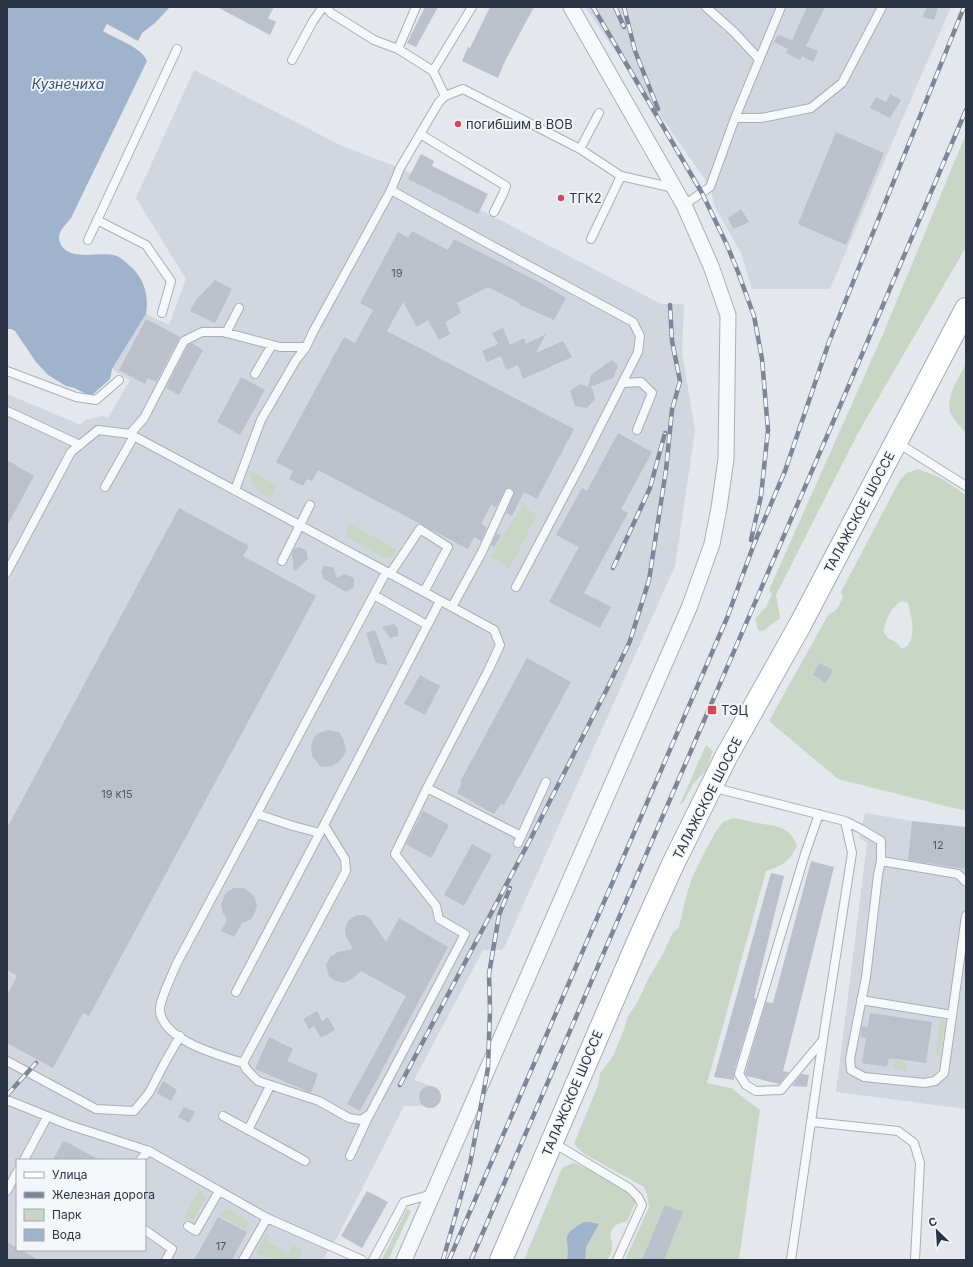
<svg xmlns="http://www.w3.org/2000/svg" width="973" height="1267" font-family="Inter,sans-serif">
<style>
.built{fill:#d2d6de;fill-rule:evenodd}
.green{fill:#c9d6c5;fill-rule:evenodd}
.water{fill:#9fb4cc}
.building{fill:#bbc0ca}
.lines{fill:none;stroke-linecap:round;stroke-linejoin:round}
.lane-casing{stroke:#a9aeb7;stroke-width:10}
.street-casing{stroke:#a9aeb7;stroke-width:17}
.primary-casing{stroke:#a3abb8;stroke-width:24}
.lane{stroke:#f7f8fa;stroke-width:8}
.street{stroke:#f7f8fa;stroke-width:15}
.primary{stroke:#fff;stroke-width:22}
.rail-casing{stroke:#7d8696;stroke-width:4.5}
.rail{stroke:#f4f6f9;stroke-width:3;stroke-dasharray:9;stroke-linecap:butt}
.poi-dot{fill:#d1495b;stroke:#f4f6f9;stroke-width:1.5}
.labels{text-anchor:middle;dominant-baseline:central;stroke-width:3.5;stroke-linejoin:round;paint-order:stroke}
.number-label{font-size:11px;fill:#4f5766}
.poi-label{font-size:13px;fill:#2b3445;stroke:#f4f6f9;text-anchor:start}
.street-label{font-size:13px;fill:#2b3445;stroke:#f4f6f9}
.water-label{font-size:14px;font-style:italic;fill:#34527a;stroke:#f4f6f9}
</style>
<rect width="100%" height="100%" fill="#e4e7ec"/>
<path class="built" d="M585,7H951L895,136L830,289H752L741,253L715,207L710,187Z
M194,70L342,146L400,168L661,304H684L682,352L695,431L675,566L503,950H483L414,1080L434,1087L439,1090L441,1095L439,1103L436,1106L432,1108L425,1106H404L338,1236L322,1260H7V394L81,425L85,420L103,416L108,418L130,380L112,369L146,314L169,325L186,279L136,198ZM17,1160H145V1250H17Z
M865,813L912,821L966,827V1109L836,1092L867,843L859,838Z"/>
<path class="green" d="M966,134V247L858,433L776,595L780,618L763,631L758,630L755,619L766,607L772,594L769,590L883,334Z
M966,363V433C961,428 956,422 952,416C942,401 960,377 966,363Z
M918,469L941,478L966,495V811L838,779L769,721L828,615L836,610L843,598L841,592L901,478L907,473ZM902,601L908,603C911,616 919,642 902,649L896,642L889,639L884,633C884,620 891,607 902,601Z
M250,471L276,485L270,498C257,490 251,488 250,471Z
M523,505L537,516L509,568L491,556Z
M350,524L396,549L394,555L385,558L345,536Z
M706,745L713,751L706,770L693,784L683,803L680,804Z
M733,818C741,819 750,822 758,823C776,826 790,826 797,846C788,863 783,865 766,871L707,1083L731,1088L760,1110L739,1260H625L649,1207L647,1194L644,1187L583,1153L574,1144L599,1083L600,1073L613,1056L625,1027L627,1018L638,1001L647,981L663,954L672,934L679,927L686,897L692,878L701,859L716,831L723,822Z
M940,1020L945,1021L940,1055L935,1056Z
M894,1060L907,1062L906,1071L893,1068Z
M574,1163L632,1189L636,1201L627,1221C624,1222 621,1223 618,1224C605,1232 613,1237 612,1248C612,1252 610,1256 607,1260H524L560,1173L563,1167Z
M199,1190L206,1198L192,1221L184,1217Z
M227,1208L248,1221L249,1224L245,1230L218,1214Z
M407,1209L411,1211L388,1260L382,1259Z
M267,1234L269,1237L267,1242L288,1253L293,1245L302,1250L299,1260H278L270,1255L268,1259L256,1253L264,1237Z"/>
<path class="water" d="M7,7H170L155,23L142,33L138,41L107,24L103,31C115,39 142,47 147,61L71,218C64,227 55,233 61,245C70,261 98,252 113,255C120,256 124,261 129,265C144,278 149,294 146,314L112,369L110,379L91,396L74,388L66,386L48,375L36,362L15,331L11,329H7Z
M584,1222H589L599,1224L586,1247L585,1260H567C571,1236 557,1238 584,1222Z"/>
<path class="building" d="M217,7H274L268,18L276,22L270,35Z
M425,7H438L416,47L407,43Z
M490,7H534L504,63L498,78L462,61L468,47L470,48Z
M807,7H825L806,46L818,51L813,62L802,56L800,60L786,53L788,49L774,42L778,35L792,40Z
M927,7H938L934,20L922,17Z
M890,94L901,100L890,118L870,108L876,97L886,102Z
M836,132L884,153L846,245L798,224Z
M421,154L434,161L432,166L488,194L478,214L408,179Z
M741,209L749,222L733,229L728,218Z
M412,231L448,250L454,239L539,282L566,298L554,320L518,304L519,303L488,287L457,303L461,313L445,322L450,334L439,340L428,320L417,327L403,302L387,331L574,429L537,499L524,492L512,516L506,513L514,492L511,488L506,489L496,507L491,505L481,524L487,528L481,541L474,537L468,549L318,470L312,481L307,479L303,486L289,479L293,471L276,462L344,337L355,343L373,310L360,303L398,232L408,238Z
M215,280L232,289L215,323L190,311L196,300Z
M146,319L180,337L156,382L148,378L145,384L119,370Z
M503,328L510,345L524,338L526,344L546,334L536,353L563,341L572,357L523,379L518,365L506,370L501,356L487,362L482,351L498,344L492,333Z
M192,343L203,350L179,395L166,388L188,345Z
M612,360L618,366L613,378L590,387L592,388L595,399L587,408L575,406L570,391L580,384L588,387L591,375Z
M241,377L265,390L240,435L217,422Z
M618,433L652,452L621,509L628,513L584,593L611,607L600,628L549,602L579,547L556,535L582,488L587,491Z
M7,460L34,476L7,526Z
M179,508L249,546L243,556L316,596L89,1016L83,1013L53,1068L7,1043V995L17,976L7,970V828Z
M497,533L501,536L494,547L491,545Z
M298,547L306,550L308,559L294,572L292,554L293,550Z
M324,566L333,567L337,578L345,574L354,578V587L346,592L324,579L321,571Z
M394,624L398,629V636L390,638L382,627Z
M375,630L388,665L376,663L366,633Z
M527,658L571,682L504,805L501,804L494,814L457,793L462,783L460,782Z
M819,663L833,670L826,683L813,675Z
M420,675L440,686L425,715L404,704Z
M328,730L339,732L344,741L346,750L344,755L339,762L332,766L321,767L312,756L311,744L315,736L319,733Z
M423,811L449,825L431,858L406,844Z
M912,821L966,827V869L908,860Z
M472,844L492,855L464,906L444,895Z
M811,861L834,867L783,1071L789,1072L779,1084L747,1076L745,1073L766,1002L773,1003Z
M771,873L784,876L754,998L756,999L734,1072V1080L714,1077Z
M234,888H243L250,892L255,898L257,907L253,916L251,919L242,923L234,937L221,931L227,920L223,913L221,905L224,896L228,891Z
M357,915H364L370,918L386,942L399,918L448,947L360,1111L347,1104L406,996L361,971L352,979L344,983L335,981L329,976L326,965L330,957L338,952L353,949L346,937L345,929L348,921Z
M317,1011L322,1021L328,1017L335,1030L321,1038L314,1026L309,1029L303,1019Z
M870,1013L932,1022L926,1063L889,1058L887,1067L862,1063L866,1038L861,1037L862,1026L868,1027Z
M269,1037L293,1049L287,1061L318,1074L311,1093L255,1069Z
M801,1074L809,1075L807,1087L792,1086Z
M163,1081L177,1090L171,1101L157,1093Z
M419 1097a11 11 0 1 1 22 0a11 11 0 1 1-22 0Z
M184,1107L195,1112L189,1123L178,1117Z
M63,1141L70,1144L100,1160H53Z
M367,1191L388,1202L362,1248L341,1236Z
M665,1205L683,1212L664,1260H642Z
M218,1217L247,1232L232,1260H194Z
M7,1242L17,1248V1250H21L39,1260H7Z"/>
<g class="lines">
<g class="lane-casing">
<path id="lane" d="M326,7L331,13L374,40L398,49L433,71L445,96
M706,7L734,32L759,59
M398,49L416,7
M292,60L313,21L323,7
M433,71L472,7
M735,118H761L811,108L842,83L882,7
M420,134L506,186L503,194L494,212
M580,149L599,113
M391,190C471,235 552,278 633,322L640,336L638,352L579,468L516,587
M684,205L710,187L735,118L781,7
M97,220L146,245L171,281L162,313
M591,239L621,176
M88,240L177,49
M226,333L239,308
M7,371L76,397L96,400L119,380
M255,374L272,345
M624,383L641,382L652,393L637,430
M7,411L80,445
M130,434L144,418L184,341L202,332H223L280,347H306
M898,443L966,486
M105,487L134,436
M235,490L261,420L296,360L306,347L313,332L391,190L400,168L439,102L445,96L463,89L580,149L621,176L674,188
M282,561L310,505
M7,572L71,452L98,430L130,434L452,607L494,630L500,645L489,669L427,788L395,854L436,906L439,919L465,934L370,1114L361,1120L349,1118L319,1101L258,1081L247,1070L243,1063L346,871L345,859L324,825L440,601
M390,574L420,529L448,547L424,592
M374,595L427,625
M452,607L482,552L509,493
M711,787L845,821L861,829L881,841V861L878,875L866,977L850,1059L851,1070L864,1077L924,1083L935,1081L944,1073L966,916
M427,788L521,836
M257,814L293,826L320,833
M819,814L805,854L739,1074L746,1085L756,1091L781,1090L823,1040
M518,843L546,782
M881,861L958,874L966,882
M236,992L324,825
M861,1000L952,1015
M7,1061L96,1109L134,1111L149,1093L164,1064L180,1036
M243,1063C218,1055 165,1041 160,1012C158,1003 173,973 177,963L386,572
M7,1100L69,1125L149,1151L267,1218L362,1260
M223,1116L305,1161
M812,1122L898,1131L914,1143L920,1163L915,1260
M248,1130L270,1086
M552,1142L629,1188L638,1197L642,1205L617,1260
M350,1156L369,1115
M24,1160L47,1117
M140,1160L149,1151
M7,1191L17,1172
M188,1226L196,1231L219,1191
M145,1230L172,1249L166,1260
M243,1260L267,1218
M373,1260L404,1202L433,1194
M791,1260L823,1039L852,853L845,821"/>
</g>
<g class="street-casing">
<path id="street" d="M404,1260L689,608L712,544L719,508L726,459L728,315L711,266L684,205L571,7"/>
</g>
<g class="primary-casing">
<path id="primary" d="M501,1260L637,944L673,864L726,757L800,625L966,309"/>
</g>
<use href="#lane" class="lane"/>
<use href="#street" class="street"/>
<use href="#primary" class="primary"/>
<g class="rail-casing">
<path id="rail" d="M593,7L702,193L727,245L738,272L754,316L762,359L768,430L761,496L751,540
M615,7L624,27
M624,7L635,51L658,109
M613,568L650,488L665,433
M400,1085L531,838L607,689L630,641L649,580L666,470L672,410L680,381L672,341L670,305
M7,1095L36,1063
M443,1260L470,1164L488,1068L490,1010L489,974L499,915L510,888
M449,1260L727,618L754,544L785,471L829,342L964,7
M471,1260L846,392L966,110"/>
</g>
<use href="#rail" class="rail"/>
</g>
<g class="poi-dot">
<circle cx="458" cy="124" r="4"/>
<circle cx="561" cy="198" r="4"/>
<rect x="707" y="705" width="10" height="10" rx="2"/>
</g>
<g class="labels">
<g class="number-label">
<text x="397" y="273">19</text>
<text x="117" y="794">19 к15</text>
<text x="938" y="845">12</text>
<text x="221" y="1246">17</text>
</g>
<g class="poi-label">
<text x="466" y="124">погибшим в ВОВ</text>
<text x="569" y="198">ТГК2</text>
<text x="721" y="710">ТЭЦ</text>
</g>
<g class="street-label">
<text transform="translate(859 512) rotate(-62)">ТАЛАЖСКОЕ ШОССЕ</text>
<text transform="translate(707 798) rotate(-63)">ТАЛАЖСКОЕ ШОССЕ</text>
<text transform="translate(572 1093) rotate(-67)">ТАЛАЖСКОЕ ШОССЕ</text>
</g>
<g class="water-label">
<text x="68" y="83">Кузнечиха</text>
</g>
</g>
<rect width="973" height="1267" fill="none" stroke="#2b3445" stroke-width="16"/>
<rect x="16" y="1159" width="130" height="92" fill="#f4f6f9" stroke="#a4a8b1"/>
<rect x="24" y="1172" width="20" height="6" fill="#ffffff" stroke="#a4a8b1"/>
<text x="52" y="1179" font-size="12" fill="#2b3445">Улица</text>
<rect x="24" y="1192" width="20" height="6" fill="#7d8696" stroke="#a4a8b1"/>
<text x="52" y="1199" font-size="12" fill="#2b3445">Железная дорога</text>
<rect x="24" y="1209" width="20" height="12" fill="#c9d6c5" stroke="#a4a8b1"/>
<text x="52" y="1219" font-size="12" fill="#2b3445">Парк</text>
<rect x="24" y="1229" width="20" height="12" fill="#9fb4cc" stroke="#a4a8b1"/>
<text x="52" y="1239" font-size="12" fill="#2b3445">Вода</text>
<g transform="translate(937 1231) rotate(335)" stroke="#f4f6f9" stroke-width="3" paint-order="stroke">
<path d="M0-3L7 15L0 10L-7 15Z" fill="#2b3445"/>
<text y="-6" font-size="11" font-weight="bold" text-anchor="middle" fill="#2b3445">С</text>
</g>
</svg>
